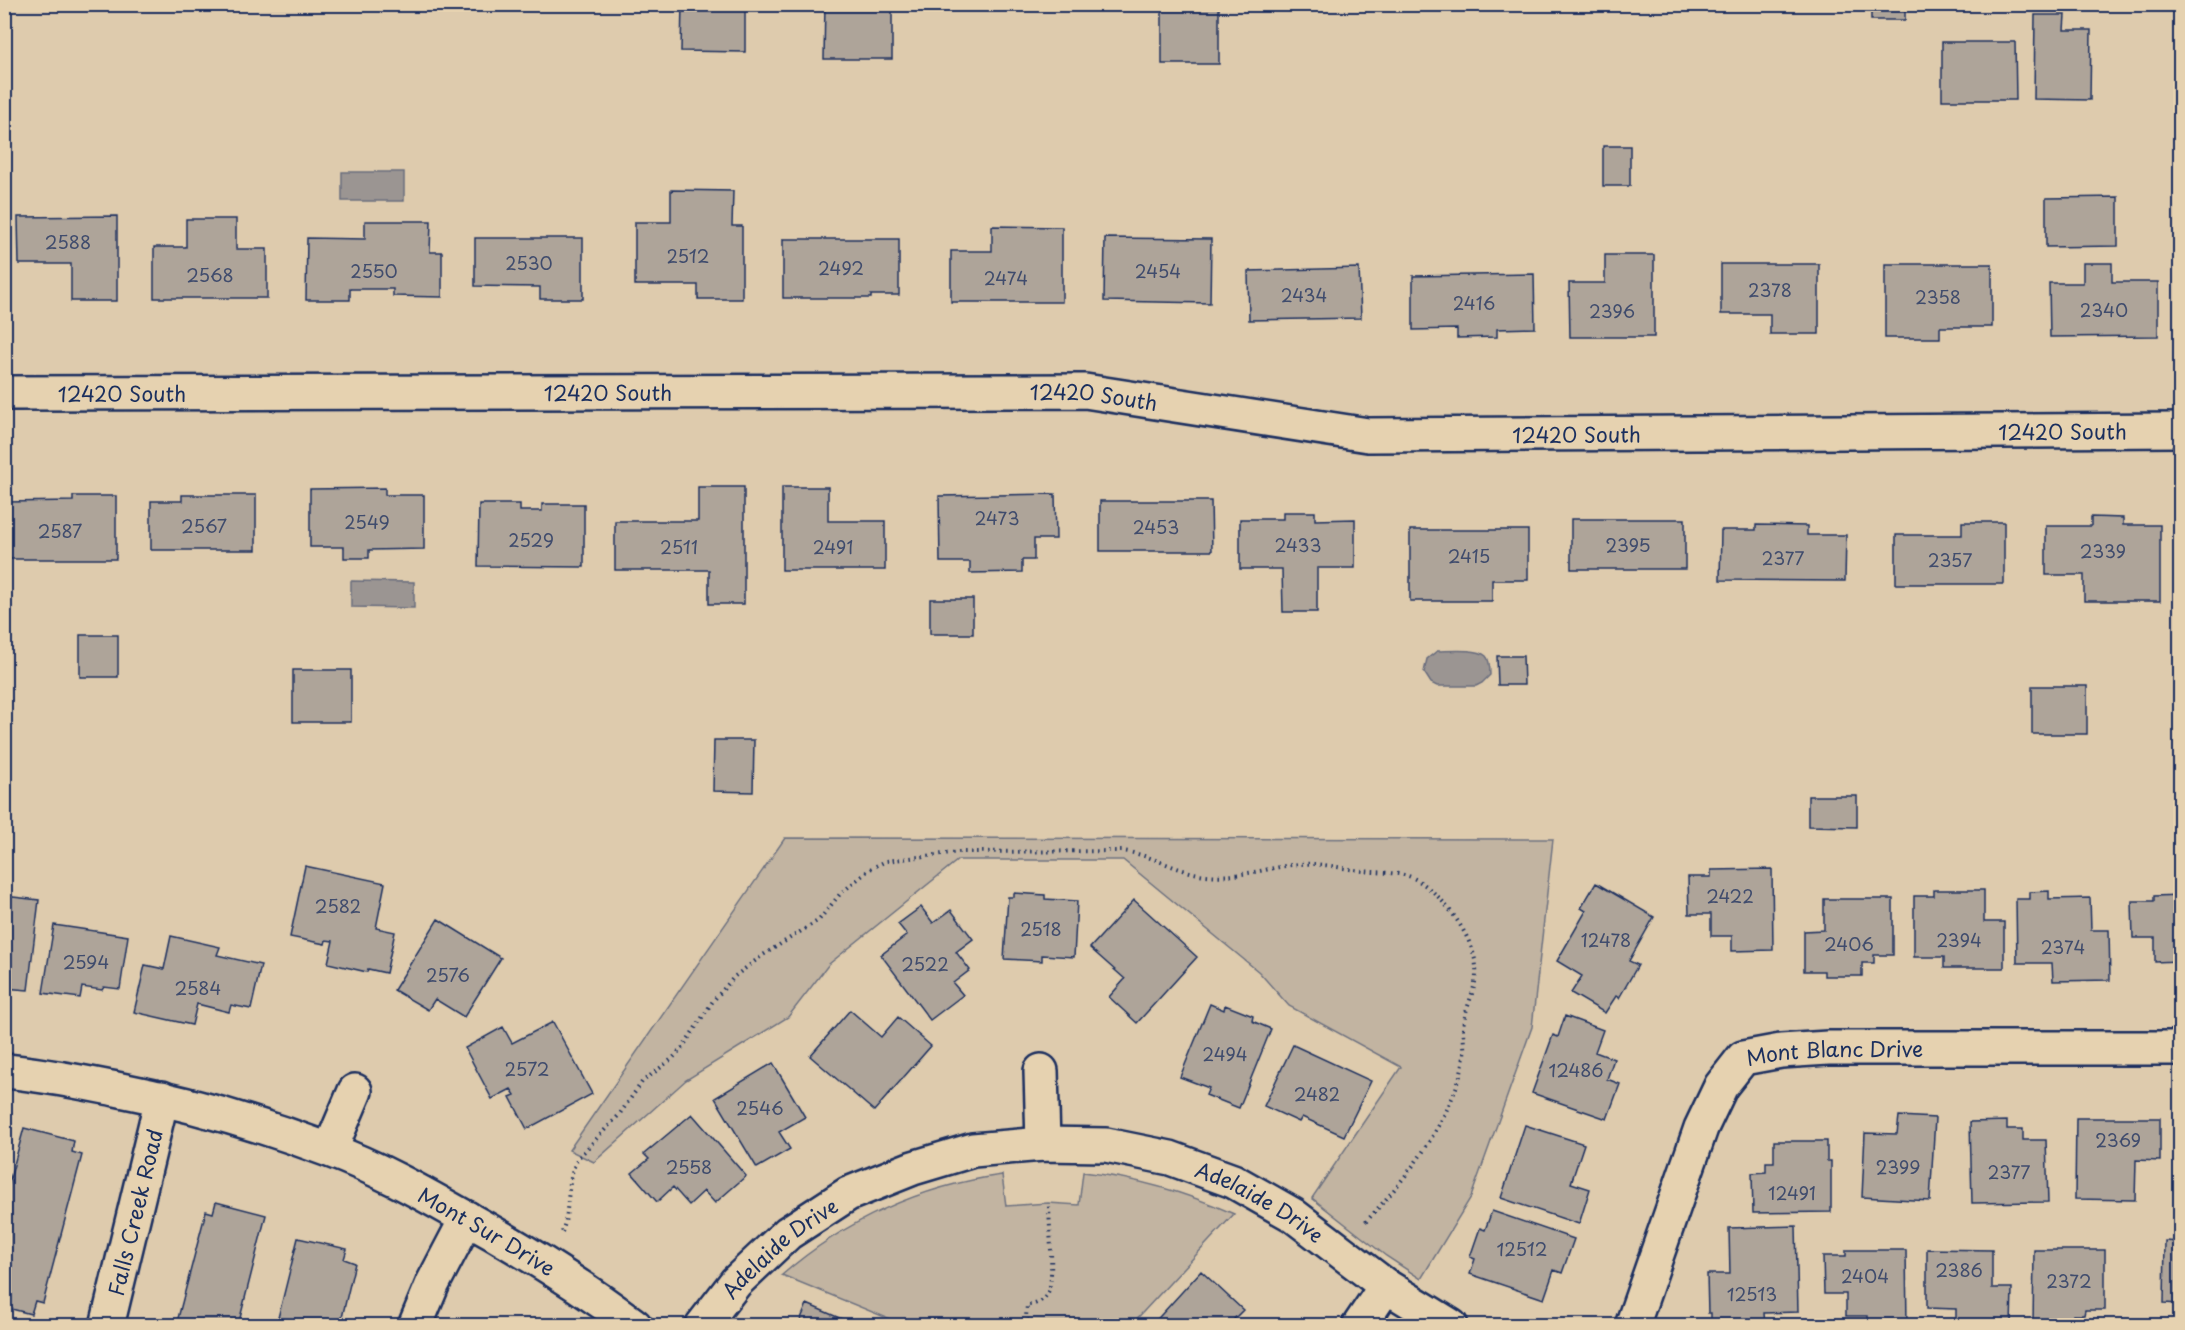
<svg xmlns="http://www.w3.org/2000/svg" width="2185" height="1330" font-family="'Playpen Sans',sans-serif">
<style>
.green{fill:#c2b4a1;stroke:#6e7280;stroke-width:1.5}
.water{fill:#9b9592;stroke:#686c7d;stroke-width:1.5}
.building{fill:#aea499;stroke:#1b2f5e;stroke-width:1.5}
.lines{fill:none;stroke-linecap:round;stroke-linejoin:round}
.street-casing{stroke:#1b2f5e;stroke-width:38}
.path{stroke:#1b2f5e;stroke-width:4;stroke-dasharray:1.5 4.5;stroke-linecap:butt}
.street{stroke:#e6d2b0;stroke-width:33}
.labels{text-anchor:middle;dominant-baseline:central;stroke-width:4.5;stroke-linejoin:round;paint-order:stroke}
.number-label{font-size:18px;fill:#404c6d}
.street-label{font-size:21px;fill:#1b2f5e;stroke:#e6d2b0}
</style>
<rect width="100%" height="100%" fill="#decbad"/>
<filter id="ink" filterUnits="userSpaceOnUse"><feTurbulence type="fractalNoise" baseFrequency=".0167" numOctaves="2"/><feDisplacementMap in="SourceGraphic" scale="12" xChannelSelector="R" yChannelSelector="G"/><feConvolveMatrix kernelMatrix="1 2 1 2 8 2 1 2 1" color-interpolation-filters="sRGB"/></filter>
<g filter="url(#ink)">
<path class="green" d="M785,838L1553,839L1532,1027L1471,1197L1421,1279L1386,1256L1312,1198L1401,1067L1289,1006L1259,972L1123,860H958L829,964L788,1017L686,1080L594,1162L569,1150Z
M1083,1172C1136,1178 1185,1192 1234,1214L1131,1325H904L782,1275C844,1221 920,1186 1002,1175L1006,1206L1048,1203L1079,1205Z"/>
<path class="water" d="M342,172H404V201H342Z
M351,581L414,582V608L351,607Z
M1437,651C1448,651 1478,648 1486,656C1490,660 1490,669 1490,675L1482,683L1476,686H1437L1431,683L1424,672L1427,659Z"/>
<path class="building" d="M682,4H745V52L681,51Z
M825,4H892V59H824Z
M1162,4H1219V64H1162Z
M1871,4H1905V20H1871Z
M2035,15H2065L2064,30H2091L2090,100L2034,99Z
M1942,42H2015L2016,100H1942Z
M1603,146H1630V186H1603Z
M671,190L733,191L732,226H742V299H698V285H635V222H671Z
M2118,197V246L2046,247V198Z
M117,216V301H71V264H19L18,217Z
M186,219H236V249H267V298H154V247H186Z
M365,221H431L430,252H442V297L393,296V289H350V300H306L307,238L365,239Z
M992,226L1062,227V302H951V251H992Z
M475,238H583V299H540V287L475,286Z
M1105,238L1211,239L1210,303L1104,301Z
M783,239H899V295H871V298H783Z
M1605,255H1654V337H1570L1569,283H1605Z
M2083,263H2112V282H2158V336L2050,337L2049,283H2083Z
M1721,264H1819V334H1770V314H1721Z
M1885,264H1992V327H1940V338H1885Z
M1359,268L1361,318L1249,320L1248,271Z
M1534,274L1535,328L1497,329V337L1457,338V329L1413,330V276Z
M698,487H744V604H709V570H615V521H698Z
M782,487H828V521H885V570H782Z
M385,488V495H424V549L369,550V558H344V547H310V489Z
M1055,494L1056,539H1034V560H1022V572L970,573V562H940L939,496Z
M182,495H256V550H151V501H182Z
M73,496H116V559H4V502L73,501Z
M1100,501H1211L1212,551H1100Z
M479,504H520V511H542V504H584V567L478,566Z
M1283,512H1315V520L1355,519V568H1317V612H1283L1282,569H1240V519H1283Z
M2091,517L2123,518V525H2160V601H2084V575H2046V526H2091Z
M1571,519H1685V569H1571Z
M1962,522H2004V584H1896V535H1962Z
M1756,525L1807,526V535H1846L1845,581L1720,580L1721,530H1756Z
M1410,530H1528V580H1492V601H1410Z
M930,599H973V634H930Z
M80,635H118V677H80Z
M1497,656H1523L1524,685H1498Z
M293,670H351V722H293Z
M2032,686H2087V734H2032Z
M714,740H754L753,792L713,791Z
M1808,796H1857V827L1808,826Z
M305,866L385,883L376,928L395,932L386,973L368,969L367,972L328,963L333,941L326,940L325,944L290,937Z
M1772,869L1773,950L1732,951V936H1711V914H1689L1688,877H1711V870Z
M1596,883L1654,917L1629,961L1638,965L1619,998L1616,996L1605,1013L1571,993L1582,976L1557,961L1586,911L1581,908Z
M1934,890H1984V922H2004V968H1944V957H1914V896H1934Z
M2049,891V899L2090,898L2091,930H2109L2110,980L2053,981L2052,963H2017L2016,899H2030V892Z
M1014,893L1045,895V899L1077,901L1074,957L1042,955V961L1004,959L1008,897H1014Z
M2180,895V976H2178V961L2155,962V938H2133L2132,901H2154V896Z
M4,896L39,900L28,990L4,988Z
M1824,899H1893V955H1874V963H1862V976H1824V971H1804V931L1824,930Z
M1134,900L1197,957L1137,1023L1109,997L1125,979L1090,948Z
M921,907L933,923L951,910L973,939L956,952L970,970L953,983L963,995L930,1020L881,955L907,935L898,924Z
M438,919L501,958L464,1017L435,999L428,1010L394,990Z
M54,925L128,936L120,989L104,987L102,990L82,987L80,998L43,993Z
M171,936L220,947L217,955L261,965L251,1009L231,1005L229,1012L197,1004L192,1025L134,1012L145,965L164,969Z
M1210,1004L1224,1010L1225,1005L1253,1016L1252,1021L1271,1029L1239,1108L1206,1095L1209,1088L1180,1077Z
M850,1010L881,1037L898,1017L931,1046L874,1111L810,1056Z
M1565,1016L1603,1030L1595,1052L1614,1059L1607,1079L1620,1084L1607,1119L1532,1093L1553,1035L1558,1037Z
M553,1022L592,1094L527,1129L510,1097L515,1095L511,1089L492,1099L465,1048L503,1027L512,1043Z
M1293,1045L1371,1081L1344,1136L1302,1117L1299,1122L1264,1106Z
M773,1063L805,1117L779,1132L790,1149L757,1168L715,1098Z
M692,1114L746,1176L715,1203L704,1191L689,1205L673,1187L657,1202L632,1173L649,1159L644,1154Z
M1899,1116L1935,1118L1930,1201L1862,1197L1865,1133L1897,1134Z
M2076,1118H2160V1161L2136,1160L2135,1200L2075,1199Z
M2007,1121V1129H2023V1140H2046L2048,1202L1972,1203L1970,1122Z
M1525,1125L1584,1144L1571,1183L1590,1189L1579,1224L1501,1198Z
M24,1128L74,1141L72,1152L82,1155L43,1303L35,1301L31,1314L4,1307V1201Z
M1774,1141H1827V1161H1831V1212L1753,1213L1752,1173L1766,1172V1162H1774Z
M216,1202L266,1215L238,1326H176L206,1211L213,1213Z
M1492,1211L1574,1239L1562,1273L1554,1270L1544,1299L1470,1274L1475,1259L1470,1257L1480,1228L1485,1230Z
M1796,1226L1798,1312L1764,1313L1765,1326H1711V1313H1708L1707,1274H1730L1729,1228Z
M298,1238L347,1249L344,1259L355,1263L340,1326H276Z
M2165,1241L2180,1242V1304L2164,1303Z
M1927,1249L1992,1250V1288H2012L2011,1326H1956V1309L1927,1308Z
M1846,1250H1906L1907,1326H1868V1316H1846V1294H1824L1823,1256H1846Z
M2034,1250H2105V1310H2085L2084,1315H2073V1326H2033Z
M1201,1271L1243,1310L1234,1319L1240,1323L1238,1326H1151Z
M807,1304L858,1326H798Z"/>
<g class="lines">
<g class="street-casing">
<g id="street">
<path id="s1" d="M4,393L1085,391L1368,435L2180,430"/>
<path id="s2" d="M4,1071C42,1074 80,1082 116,1089C188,1103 260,1124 329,1150C375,1167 417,1190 459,1214C521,1248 578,1283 635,1326"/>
<path d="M1041,1071L1043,1144"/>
<path d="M330,1150L355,1091"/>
<path id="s3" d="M107,1326L162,1098"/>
<path d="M415,1326L433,1283L467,1218"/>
<path id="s4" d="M702,1326L736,1282L788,1233L848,1194L913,1168L973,1150L1043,1144L1106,1145L1170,1158L1233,1181L1293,1215L1386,1286L1451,1326"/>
<path d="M1359,1326L1386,1286"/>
<path id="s5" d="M1632,1326L1701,1128L1721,1086L1743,1058L1781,1051L1828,1048H2180"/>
</g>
</g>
<path class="path" d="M562,1232C571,1209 565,1178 579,1157L619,1115L642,1082L673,1058L682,1048L713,1001L735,976L763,955L819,920L840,894L870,869L886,861L959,852L1123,851C1152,855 1177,872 1206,875C1238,878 1260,870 1291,865C1315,861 1339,868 1363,871C1377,873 1394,872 1408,876C1438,886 1474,936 1476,967C1478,988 1464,1008 1463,1029C1463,1038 1465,1047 1464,1056C1461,1082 1448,1109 1435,1132C1416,1166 1389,1196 1363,1225
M1030,1326L1026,1317L1027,1305C1037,1305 1045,1300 1049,1290C1054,1273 1049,1223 1049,1203"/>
<use href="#street" class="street"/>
</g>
</g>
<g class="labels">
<g class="number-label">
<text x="68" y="241">2588</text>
<text x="688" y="255">2512</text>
<text x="529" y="262">2530</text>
<text x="841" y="267">2492</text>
<text x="374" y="270">2550</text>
<text x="1158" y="270">2454</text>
<text x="210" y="274">2568</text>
<text x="1006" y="277">2474</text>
<text x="1770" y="289">2378</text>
<text x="1304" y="294">2434</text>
<text x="1938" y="296">2358</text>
<text x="1474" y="302">2416</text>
<text x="2104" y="309">2340</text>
<text x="1612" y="310">2396</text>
<text x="997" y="517">2473</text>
<text x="367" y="521">2549</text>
<text x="204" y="525">2567</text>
<text x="1156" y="526">2453</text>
<text x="60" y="530">2587</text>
<text x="531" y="539">2529</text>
<text x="1298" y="544">2433</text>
<text x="1628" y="544">2395</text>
<text x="679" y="546">2511</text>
<text x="833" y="546">2491</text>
<text x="2103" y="550">2339</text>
<text x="1469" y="555">2415</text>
<text x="1783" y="557">2377</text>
<text x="1950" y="559">2357</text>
<text x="1730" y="895">2422</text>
<text x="338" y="905">2582</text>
<text x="1041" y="928">2518</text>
<text x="1606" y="939">12478</text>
<text x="1959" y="939">2394</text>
<text x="1849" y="943">2406</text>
<text x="2063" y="946">2374</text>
<text x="86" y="961">2594</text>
<text x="925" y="963">2522</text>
<text x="448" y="974">2576</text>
<text x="198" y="987">2584</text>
<text x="1225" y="1053">2494</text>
<text x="527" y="1068">2572</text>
<text x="1576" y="1069">12486</text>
<text x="1317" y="1093">2482</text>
<text x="760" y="1107">2546</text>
<text x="2118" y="1139">2369</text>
<text x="689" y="1166">2558</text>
<text x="1898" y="1166">2399</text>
<text x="2009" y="1171">2377</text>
<text x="1792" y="1192">12491</text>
<text x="1522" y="1248">12512</text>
<text x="1959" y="1269">2386</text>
<text x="1865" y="1275">2404</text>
<text x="2069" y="1280">2372</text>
<text x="1752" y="1293">12513</text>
</g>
<g class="street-label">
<text stroke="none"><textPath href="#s1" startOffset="604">12420 South</textPath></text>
<text stroke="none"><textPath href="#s1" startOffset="118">12420 South</textPath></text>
<text stroke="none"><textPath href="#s1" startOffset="1090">12420 South</textPath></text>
<text stroke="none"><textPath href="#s1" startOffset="2062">12420 South</textPath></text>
<text stroke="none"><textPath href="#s1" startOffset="1576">12420 South</textPath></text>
<text stroke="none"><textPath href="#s5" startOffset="384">Mont Blanc Drive</textPath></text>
<text stroke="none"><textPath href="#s4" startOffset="630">Adelaide Drive</textPath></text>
<text stroke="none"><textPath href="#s3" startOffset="117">Falls Creek Road</textPath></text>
<text stroke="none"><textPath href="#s2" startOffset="513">Mont Sur Drive</textPath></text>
<text stroke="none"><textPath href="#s4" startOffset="111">Adelaide Drive</textPath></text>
</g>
</g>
<rect width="2185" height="1330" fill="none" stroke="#e6d2b0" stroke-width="24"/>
<rect x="12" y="12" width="2161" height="1306" fill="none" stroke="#1b2f5e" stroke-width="2" filter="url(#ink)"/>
</svg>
